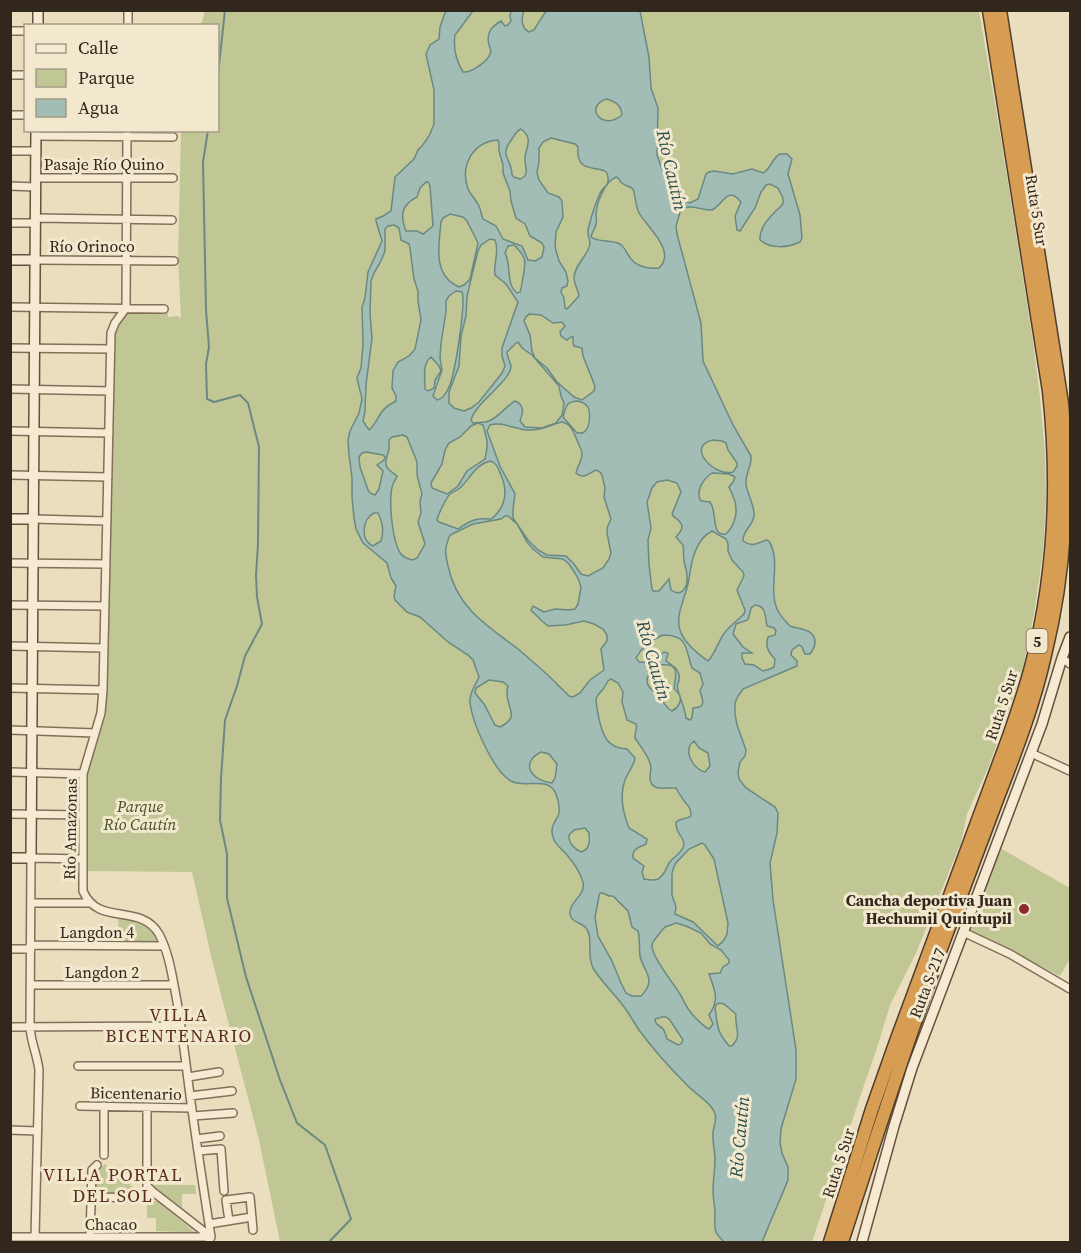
<svg xmlns="http://www.w3.org/2000/svg" width="1081" height="1253" font-family="'Source Serif 4',serif">
<style>
.green{fill:#c1c794}
.water{fill:#a2bdb5;stroke:#6a8982;stroke-width:1.5;fill-rule:evenodd}
.lines{fill:none;stroke-linecap:round;stroke-linejoin:round}
.stream{stroke:#6a8982;stroke-width:2}
.street-casing{stroke:#826f59;stroke-width:10}
.secondary-casing{stroke:#64503c;stroke-width:12}
.highway-casing{stroke:#503d2d;stroke-width:15}
.street{stroke:#f6ebd2;stroke-width:7}
.secondary{stroke:#f6ebd2;stroke-width:9}
.highway{stroke:#d69d53;stroke-width:12}
.poi-dot{fill:#8d2d2d;stroke:#f2e8ce;stroke-width:2}
.labels{text-anchor:middle;dominant-baseline:central;stroke-width:6;stroke-linejoin:round;paint-order:stroke}
.shield{fill:#f2e8ce;stroke:#6c6151;stroke-width:1.5}
.shield-label{font-size:15px;font-weight:bold;fill:#32271c}
.street-label{font-size:16px;fill:#32271c;stroke:#f2e8ce}
.park-label{font-size:16px;font-style:italic;fill:#434e24;stroke:#f2e8ce}
.poi-label{font-size:16px;font-weight:bold;fill:#32271c;stroke:#f2e8ce;text-anchor:end}
.water-label{font-size:18px;font-style:italic;fill:#2c514f;stroke:#f2e8ce}
.neighbourhood-label{font-size:18px;letter-spacing:1.5px;fill:#5c2c1e;stroke:#f2e8ce}
</style>
<rect width="100%" height="100%" fill="#eadebf"/>
<path class="green" d="M205,11H979L1002,145L1032,335L1040,397L1045,454L1046,501L1043,552L1034,614L1023,667L1002,730L988,768L967,814L961,842L917,951L890,1005L878,1045L861,1094L812,1242H280L259,1140L212,960L192,872L84,871L86,775L106,714L112,400L116,312L157,311L168,313V317L177,316L181,318L178,257L181,131L218,130V26L201,25Z
M1000,848L1070,888V959L1060,976L971,930Z
M118,915C135,916 151,926 159,941H119Z
M105,1164L143,1195H95L93,1192L94,1174Z
M153,1185H195L196,1194H182V1208Z
M147,1201H157L196,1233L156,1231V1218H147Z"/>
<path class="water" d="M446,10L473,11L455,35C453,48 457,62 463,72C471,73 487,62 490,54C492,51 490,48 489,45C486,33 491,27 501,21L505,26L508,25L511,21L510,16L511,11H524C521,18 521,28 529,32L534,30L546,11H640L649,57L651,88L658,108L657,155L662,169L672,178L680,200L690,203L698,199L706,174L709,172L714,171L733,174L752,169L763,173C771,169 772,158 780,154H787L792,159L788,174L800,215L802,238L800,242C787,248 771,249 760,240C759,225 774,213 783,204V198L778,188L770,184L766,185L761,192L755,208L740,231L737,230L735,216L741,202C727,185 724,204 712,210C700,210 694,204 681,209L676,226L677,234L701,323L703,361L733,425L751,456C752,466 745,474 746,484C747,494 755,505 754,516C753,526 742,531 743,541C751,547 757,544 766,540L769,541C782,563 767,589 778,611C781,617 786,622 790,626C795,628 800,628 805,630C818,634 817,645 810,654H805L802,647L799,645L792,650L791,655L797,661V666L743,689L738,696L735,703V714L737,725L746,750L745,756L740,762L738,772L739,779L746,788L775,807L778,813L777,833L770,863L773,900L796,1050V1079L781,1129L780,1143L782,1153L788,1167V1180L762,1242H724C721,1239 718,1236 716,1232C714,1226 715,1220 715,1214C715,1206 713,1198 713,1191C713,1180 715,1170 715,1159C715,1150 712,1141 713,1132C714,1125 717,1120 715,1114C712,1103 695,1094 687,1085C670,1068 653,1049 639,1030C635,1024 631,1017 627,1011C617,996 602,983 593,968C586,954 594,938 586,928C582,922 571,923 570,914C569,901 586,896 583,882C580,872 573,862 567,855C562,849 554,844 553,837C550,828 554,823 558,816C561,810 558,800 556,794C548,775 525,789 511,781C493,771 472,722 470,702C469,692 476,685 479,677L473,660L468,655L448,642L420,617L407,612L395,600L394,596L396,586L391,578L387,563L363,543L356,529L354,518L352,497V478L349,454L348,440L350,431L359,413L362,399L357,378L361,368L363,344L362,307L365,298L368,272L382,241L376,221V219L383,216L391,211L395,177L414,159L418,150L422,146L429,136L434,124V90L426,54L430,45L439,39L440,27ZM607,99C616,102 621,105 622,115C602,132 583,106 607,99ZM521,129C533,138 527,145 525,157C524,167 531,175 520,179L514,177L512,175C512,158 498,157 512,139C515,135 516,131 521,129ZM551,138L575,144L578,147C575,180 608,160 608,178C609,185 605,186 602,190C599,194 598,199 596,203C593,211 590,221 588,230C587,235 590,239 590,244C588,256 574,265 574,278C574,284 578,289 579,296L567,309L565,308L564,298L561,292L562,288L567,286L568,281L566,272L559,261L555,247L556,232L563,217L562,201L559,197L548,193L539,180L537,172L539,162V148L543,142ZM498,140L499,143V151L503,165V173L510,191L511,201L516,218L525,224L530,236L542,243L544,247L542,257L535,261L528,260L522,246L503,239L496,226L483,219C481,215 481,210 479,206C476,200 471,195 468,189C460,166 472,142 498,140ZM616,177C620,178 619,181 622,183C625,186 630,186 633,189C636,197 635,205 639,213C647,227 677,251 659,268C650,269 638,267 632,260C627,255 626,248 620,244C611,239 599,243 591,237C592,232 595,229 596,224C597,221 596,217 596,214C597,202 605,181 616,177ZM426,182H428L430,186L433,226L423,234L417,231H406C400,216 401,205 417,197L420,188ZM450,214L463,217L467,221L478,243L470,279L464,285L459,287C432,275 439,245 441,222L443,218ZM394,225L399,228L401,240L409,244L410,248L414,279L418,291V301L421,320L415,349L409,356L398,362L393,371L392,388L396,396V401C390,404 385,407 381,413C377,419 375,425 369,430L363,421L365,411L366,385L372,338L370,313L371,281L374,273L381,261L385,251V229L388,226ZM490,239L495,240C500,251 493,263 495,275L506,284L518,302L502,348V356L505,366L502,373L479,402L471,408L464,411L454,408L449,403V392L459,366L461,336L466,316L467,297L471,279L478,251L481,245ZM514,245C527,258 526,260 523,277C522,282 522,287 520,292L517,293C505,283 512,266 505,253L508,246ZM456,291L462,292C466,304 455,374 449,387C446,394 443,399 437,400L433,396L442,370L440,358L441,343L446,312V301L449,296ZM529,314L541,315L553,323L562,322L565,326L560,332L561,336L567,340L571,337H573V343L574,346L582,348L583,356L595,386L594,391L582,400L574,397L557,382L547,368L535,358L532,351L530,335L524,321L526,317ZM518,342L522,348L532,355L559,386L561,396L564,403L562,415L556,423L542,428L525,427L520,421C523,413 525,405 515,401C506,406 499,417 489,421C484,423 478,422 473,423L471,420C475,403 511,381 511,366C510,361 507,357 507,352L515,344ZM431,357L439,366L441,371L435,380L434,388L428,391L425,389C425,378 422,364 431,357ZM578,401C582,402 585,403 587,406C591,410 590,426 586,430C583,434 581,433 577,433L563,417C566,407 566,401 578,401ZM562,422C571,424 573,431 577,440C578,444 582,449 582,454C582,461 577,467 576,473C584,480 589,473 596,470L600,472L602,475L605,488L604,497L611,519L607,528V533L611,553L609,559L603,568L588,576L581,574L574,564L566,556L547,555L538,550L528,540L513,518V509L515,494L500,466L487,431L490,425C503,421 516,430 528,430C541,431 550,425 562,422ZM478,423L483,425C487,442 489,440 485,459L467,471L458,486L447,494L432,488L431,483L442,464L445,450L449,443L460,437L471,426ZM403,435L407,437L417,462V475L422,494L420,501L421,513L418,522L425,544L417,558L413,560C408,559 404,558 401,554C392,542 388,498 393,484C394,482 396,479 397,476L388,469L386,465V460L389,449V440L392,437ZM713,440L722,441L726,443L728,450L737,463V466L733,472C714,477 685,446 713,440ZM366,452L383,455L385,457L384,460L377,465L383,471L379,489L375,495L370,493L368,490L360,467L359,457L362,453ZM490,461C497,463 498,468 501,475C508,491 506,508 491,519C475,518 471,520 458,529L439,522L437,520C438,515 446,498 450,494C454,491 459,490 462,486C472,476 475,465 490,461ZM712,473L729,474L735,477L733,482L729,487C730,490 732,493 733,496C739,509 736,524 726,534C710,536 718,512 710,502L701,501C695,492 703,479 712,473ZM667,480L677,483L681,492L672,514C673,517 676,518 678,520C686,527 680,532 676,537L683,545C684,550 683,555 684,560C684,565 687,570 687,575C688,586 683,598 671,590L669,579L659,591H653L652,589L649,565L648,540L651,528L647,502L652,488L657,482ZM374,513H378C382,521 384,532 381,541L373,546C360,540 362,519 374,513ZM505,516H508L517,524L527,542L533,549L543,557L563,559L569,564L578,578L581,587L578,604L575,609L568,610L555,609L544,612L533,606L531,610L542,621L548,626L565,625L584,621L594,624L603,629L607,635V641L601,649L604,670L590,680L580,693L573,697L569,696C565,691 560,688 556,683C544,671 531,660 518,649C486,625 457,608 448,566C445,552 444,549 450,535L473,524L501,519ZM712,531L726,539L728,544V551L732,560L743,572L744,576L737,590L745,610L744,614C738,620 727,628 723,635C718,643 714,655 708,661C698,654 684,643 680,630C675,616 685,598 688,584C690,574 691,562 695,552C698,544 704,535 712,531ZM755,605C767,606 765,618 767,626L774,628L776,631L775,635L768,637C765,646 768,652 775,659L774,667L770,669L763,671L754,665L745,664L742,658V653H752L743,647L733,634L736,624C751,618 747,624 751,608ZM663,635C689,635 685,649 692,668L700,673L703,684L700,691C701,695 706,705 699,707C697,708 695,707 693,708L692,718L690,720L686,718C685,708 680,699 678,690C676,685 678,685 679,680C681,670 673,666 666,661L668,653L664,652L651,663L639,662L636,658C642,646 651,640 663,635ZM661,665C680,663 676,675 674,688C675,690 677,692 679,694C683,700 678,708 672,711C666,708 664,702 659,697C653,690 659,697 652,690C641,680 650,670 661,665ZM611,679L618,683L623,692L622,702L627,720L636,724C638,729 634,733 635,738C640,746 647,754 650,763C652,768 650,772 650,777C650,793 666,787 676,788C678,791 679,794 681,796C685,805 691,804 691,816C687,819 681,818 676,822C675,833 684,837 684,844C683,853 673,857 669,863C666,868 665,875 658,879C654,881 649,880 644,879L642,872L644,866L633,858C632,848 640,847 646,844L647,839L629,828C623,813 619,796 625,780C628,772 634,766 635,758L627,749C607,748 603,736 599,719C598,712 596,706 596,699L598,695L604,688L608,681ZM489,680L503,682L508,686C507,687 507,695 507,696C509,711 519,717 500,727L495,725L484,704L475,693L476,688ZM694,741L699,748L708,753L710,766L705,772C693,769 682,750 694,741ZM541,752L549,754L557,764L555,778L552,783C532,781 519,763 541,752ZM585,828L589,833C590,842 590,849 581,852C574,849 568,842 569,835L574,830ZM702,843L705,845L714,859L728,923L727,934L724,940L718,946L693,922L675,914L676,907L672,895V873L675,864L689,849ZM600,893H603L609,896H613L628,911L632,927L638,931C640,939 639,947 640,956C643,971 658,979 641,996H632L626,993L621,983L612,961L598,936L595,917L599,896ZM676,923L686,926L701,933L710,944L721,950L729,960V963L723,967L720,973L709,974C715,991 720,999 709,1015L713,1024L709,1029C704,1027 692,1015 689,1010C685,1005 683,999 680,994C674,984 651,956 652,945C652,942 662,930 665,927ZM719,1003L724,1004L736,1014C734,1027 743,1035 732,1046H729C716,1030 718,1027 715,1008L716,1005ZM662,1017H666L670,1020L683,1040L681,1044L678,1045L667,1039C666,1036 665,1031 663,1029C660,1025 655,1026 655,1019Z"/>
<g class="lines">
<path class="stream" d="M218,75L225,10
M208,130L203,162L206,310L209,347L206,364L207,399L214,402L240,395L248,403L259,447L258,544L256,575L257,597L262,624L245,656L237,686L225,720L221,778L220,820L227,854V898L246,977L280,1080L297,1123L325,1145L351,1219L329,1242"/>
<g class="street-casing">
<path id="street" d="M128,26V10
M10,31H26
M10,75H26
M10,115H26
M127,130L126,308L115,323L111,333L103,690L101,713L83,774V891C98,927 140,902 159,934C169,953 172,975 176,996C180,1018 183,1041 186,1064C193,1122 202,1179 211,1237L209,1242
M36,136L173,137
M10,151H36
M36,178H173
M10,186L36,187
M36,218L172,220
M10,223H35
M36,260L174,261
M10,307L164,309
M10,348L111,349
M10,389L110,391
M10,431L109,433
M10,475L108,477
M34,519L107,521
M10,563L106,564
M10,605L105,606
M10,646L104,648
M1062,658L1070,664
M10,688L103,690
M10,730L95,733
M1031,753L1070,771
M10,772L83,774
M10,814L83,815
M31,903H90
M963,932L1010,954L1070,989
M30,945L164,946
M10,949H31
M30,985H174
M10,1027L181,1026
M78,1066H186
M188,1077L219,1072
M190,1096L232,1091
M80,1106L192,1108
M147,1107V1186L152,1191L211,1237
M193,1116L233,1113
M10,1130L37,1131
M197,1139L220,1136
M198,1151L221,1149L224,1191
M104,1155V1106
M91,1197L146,1198L152,1191
M229,1221L226,1200L250,1197L253,1230
M209,1224L252,1217
M10,1237H211
M35,1237L39,1070C37,1054 31,1043 30,1027L31,858L82,859
M90,1237L92,1170L97,1165"/>
</g>
<g class="secondary-casing">
<path id="secondary" d="M38,26V10
M10,260H36
M10,519H34
M10,858H31L36,130
M862,1242L894,1126L912,1068L1042,724L1062,658L1070,637"/>
</g>
<g class="highway-casing">
<path id="highway" d="M830,1242L872,1109L895,1044L1009,736C1017,713 1025,690 1031,667C1055,576 1059,484 1049,391L989,10
M842,1242C874,1143 906,1044 942,946C961,896 979,847 998,797C1016,751 1034,704 1045,655C1066,570 1069,491 1062,403L1000,10"/>
</g>
<use href="#street" class="street"/>
<use href="#secondary" class="secondary"/>
<use href="#highway" class="highway"/>
</g>
<circle class="poi-dot" cx="1024" cy="909" r="6"/>
<g class="labels">
<rect class="shield" x="1026.5" y="629" width="21" height="24" rx="4.5"/>
<g class="shield-label">
<text x="1037" y="641">5</text>
</g>
<g class="street-label">
<text x="104" y="164">Pasaje Río Quino</text>
<text transform="translate(1037 210) rotate(81)">Ruta 5 Sur</text>
<text x="92" y="246">Río Orinoco</text>
<text transform="translate(1001 705) rotate(-72)">Ruta 5 Sur</text>
<text transform="translate(70 829) rotate(-89)">Río Amazonas</text>
<text x="97" y="932">Langdon 4</text>
<text x="102" y="972">Langdon 2</text>
<text transform="translate(927 983) rotate(-69)">Ruta S-217</text>
<text transform="translate(136 1093) rotate(1)">Bicentenario</text>
<text transform="translate(838 1163) rotate(-72)">Ruta 5 Sur</text>
<text x="111" y="1224">Chacao</text>
</g>
<g class="park-label">
<text x="140" y="806">Parque<tspan x="140" dy="18">Río Cautín</tspan></text>
</g>
<g class="poi-label">
<text x="1012" y="900">Cancha deportiva Juan<tspan x="1012" dy="18">Hechumil Quintupil</tspan></text>
</g>
<g class="water-label">
<text transform="translate(672 170) rotate(77)">Río Cautín</text>
<text transform="translate(654 660) rotate(74)">Río Cautín</text>
<text transform="translate(739 1137) rotate(-85)">Río Cautín</text>
</g>
<g class="neighbourhood-label">
<text x="179" y="1014">VILLA<tspan x="179" dy="21">BICENTENARIO</tspan></text>
<text x="113" y="1174">VILLA PORTAL<tspan x="113" dy="21">DEL SOL</tspan></text>
</g>
</g>
<rect width="1081" height="1253" fill="none" stroke="#32271c" stroke-width="24"/>
<rect x="24" y="24" width="195" height="108" fill="#f2e8ce" stroke="#a59b87" stroke-width="1.5"/>
<rect x="36" y="44" width="30" height="9" fill="#f6ebd2" stroke="#a59b87" stroke-width="1.5"/>
<text x="78" y="54" font-size="18" fill="#32271c">Calle</text>
<rect x="36" y="69" width="30" height="18" fill="#c1c794" stroke="#a59b87" stroke-width="1.5"/>
<text x="78" y="84" font-size="18" fill="#32271c">Parque</text>
<rect x="36" y="99" width="30" height="18" fill="#a2bdb5" stroke="#a59b87" stroke-width="1.5"/>
<text x="78" y="114" font-size="18" fill="#32271c">Agua</text>
</svg>
